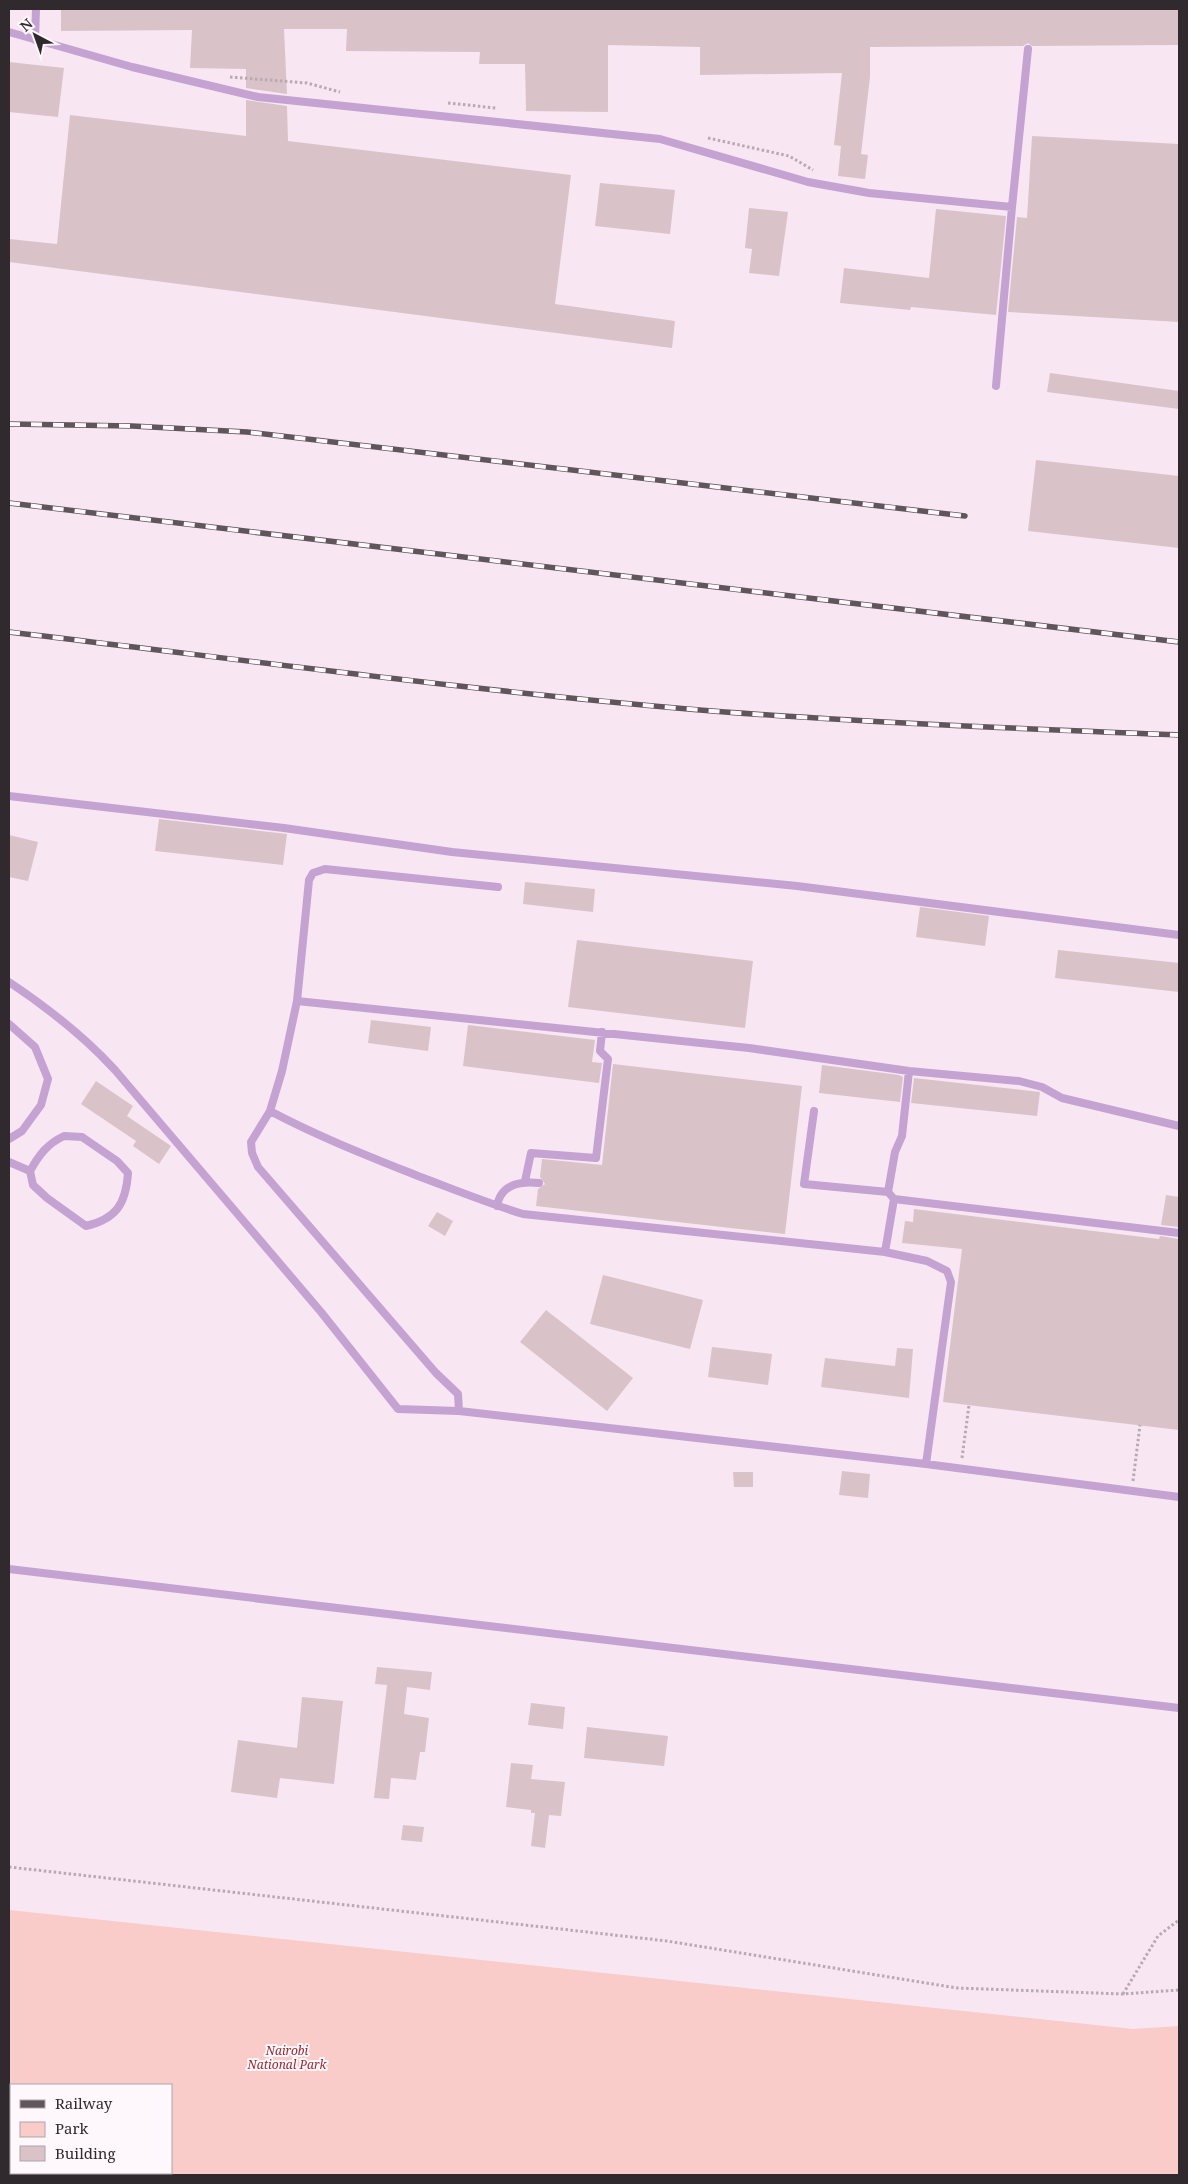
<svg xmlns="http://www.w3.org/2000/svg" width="1188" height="2184" font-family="'Noto Serif',serif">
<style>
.green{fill:#f9cbc9;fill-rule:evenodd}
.building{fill:#d9c3c9}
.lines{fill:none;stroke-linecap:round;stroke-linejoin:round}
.path{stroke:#b8aab3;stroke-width:3;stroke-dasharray:2.5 2.5;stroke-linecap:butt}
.service{stroke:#c4a2d2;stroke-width:8}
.rail-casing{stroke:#5f555b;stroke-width:5.5}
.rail{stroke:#fef7fc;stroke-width:4;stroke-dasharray:11;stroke-linecap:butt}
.labels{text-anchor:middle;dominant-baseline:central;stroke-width:4;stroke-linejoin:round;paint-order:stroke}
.park-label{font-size:12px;font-style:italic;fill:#932a30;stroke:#fef7fc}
</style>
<rect width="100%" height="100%" fill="#f8e6f2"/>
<path class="green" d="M9,1910L1133,2029L1179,2026V2175H9ZM11,2085H171V2173H11Z"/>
<path class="building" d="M61,9H1179V45L1032,46L1028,43L1023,46L870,47V77L861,154L868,155L865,179L838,176L841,146L834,145L842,73L700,75V47L608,45V112L526,111L525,64H479L480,52L346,51L347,29H284L287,94L246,88V69L190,68L192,30L61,31Z
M9,62L64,68L58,117L9,112Z
M246,100L287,106L288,141L571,175L555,304L675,321L672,348L9,262V239L57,244L70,115L246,136Z
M1032,136L1179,144V322L1008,312L1017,217L1027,218Z
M600,183L675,190L670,234L595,226Z
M749,208L788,212L779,276L749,273L752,249L745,248Z
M936,209L1006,216L996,315L911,307L910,310L840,303L844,268L929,278Z
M1050,373L1179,391V409L1047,392Z
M1036,460L1179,476V548L1028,531Z
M159,819L287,834L283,865L155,851Z
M9,835L38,842L28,881L9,877Z
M525,882L595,889L593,912L523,904Z
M920,907L989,916L985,946L916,937Z
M577,940L753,961L745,1028L568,1007Z
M1058,950L1179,963V992L1055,978Z
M371,1020L431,1027L428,1051L368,1043Z
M468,1025L595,1040L592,1062L602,1063L599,1083L463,1066Z
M613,1064L802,1086L785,1234L536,1206L538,1189L545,1184L540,1177L542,1159L602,1165Z
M822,1065L899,1075L903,1077L900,1102L819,1093Z
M914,1078L1040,1092L1037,1116L911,1103Z
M96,1081L133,1106L127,1116L171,1146L159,1164L133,1146L136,1141L81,1104Z
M1166,1195L1179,1197V1227L1161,1225Z
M914,1209L1159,1239L1160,1236L1179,1239V1430L943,1402L962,1249L902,1243L905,1221L913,1222Z
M437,1212L453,1221L445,1236L428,1226Z
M603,1275L703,1300L690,1349L590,1324Z
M546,1310L633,1378L607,1411L520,1342Z
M712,1347L772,1354L768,1385L708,1377Z
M897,1348L913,1349L909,1398L821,1387L825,1358L895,1366Z
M842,1471L870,1474L868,1498L839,1495Z
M733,1472H753V1487H734Z
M377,1667L432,1672L430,1690L407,1687L404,1714L429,1718L425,1752H420L416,1780L391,1778L389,1799L374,1798L387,1685L375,1684Z
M302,1697L343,1701L334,1784L280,1778L277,1798L231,1792L238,1740L297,1748Z
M531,1703L565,1707L563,1729L528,1725Z
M587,1727L668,1736L664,1766L584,1758Z
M511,1763L533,1765L531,1779L565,1782L561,1816L549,1815L545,1848L531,1846L535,1813H531V1810L506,1807Z
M403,1825L424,1827L422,1842L401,1840Z"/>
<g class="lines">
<path class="path" d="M230,77L307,83L340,92
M448,103L496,108
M708,138L789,156L813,170
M962,1458L969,1405
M1133,1481L1140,1425
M9,1867L667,1941L957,1988L1123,1994L1179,1990
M1123,1994L1158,1936L1179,1920"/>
<path class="service" d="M9,32L132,67L258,97L660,139L808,182L869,193L1012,207L1028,49
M35,40L36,9
M996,386L1012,207
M9,796L284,828L452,852L797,886L1179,935
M9,982C48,1008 83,1035 115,1070L321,1312L398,1409L459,1411L926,1464L1179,1497
M297,1001L749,1048L909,1071L1019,1081L1042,1087L1062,1098L1179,1126
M9,1024L35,1047L48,1079L41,1105L22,1131L9,1139
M270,1111C317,1136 368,1156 418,1176C453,1189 487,1203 523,1214L885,1252L927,1261L947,1271L951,1282L926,1464
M814,1111L804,1184L888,1192
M64,1136L82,1137L117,1161L128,1173C126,1204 116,1219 86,1226L47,1198L33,1185L30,1171C39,1155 47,1144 64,1136Z
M9,1162L30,1171
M525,1181L531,1153L596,1158L608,1059L600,1051L602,1032
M894,1199L1179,1233
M497,1206C501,1184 520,1181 539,1183
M885,1252L894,1199L888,1192L895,1152L902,1136L909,1071
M459,1411L458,1394L436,1373L258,1167L252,1153L251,1142L270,1111L282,1071L297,1001L309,880L313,873L325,869L498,887
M9,1569L1179,1708"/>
<g class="rail-casing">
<path id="rail" d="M9,424L132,426L247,432L965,516
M9,503L1179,642
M9,632C247,660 486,693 725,712C876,723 1028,729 1179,735"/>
</g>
<use href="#rail" class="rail"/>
</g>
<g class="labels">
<g class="park-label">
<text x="287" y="2050">Nairobi<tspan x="287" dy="14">National Park</tspan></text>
</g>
</g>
<rect width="1188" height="2184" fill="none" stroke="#30292d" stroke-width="20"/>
<rect x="10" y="2084" width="162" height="90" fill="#fef7fc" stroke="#aca5a9"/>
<rect x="20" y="2100" width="25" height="8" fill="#5f555b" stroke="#aca5a9"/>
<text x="55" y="2109" font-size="15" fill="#30292d">Railway</text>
<rect x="20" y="2122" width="25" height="15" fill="#f9cbc9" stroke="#aca5a9"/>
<text x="55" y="2134" font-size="15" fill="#30292d">Park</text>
<rect x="20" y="2146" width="25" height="15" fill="#d9c3c9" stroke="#aca5a9"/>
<text x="55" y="2159" font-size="15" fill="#30292d">Building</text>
<g transform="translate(35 35) rotate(319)" stroke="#fef7fc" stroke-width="4" paint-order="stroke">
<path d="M0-4L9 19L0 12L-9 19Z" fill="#30292d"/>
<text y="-8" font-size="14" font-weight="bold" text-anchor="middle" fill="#30292d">N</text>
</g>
</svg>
